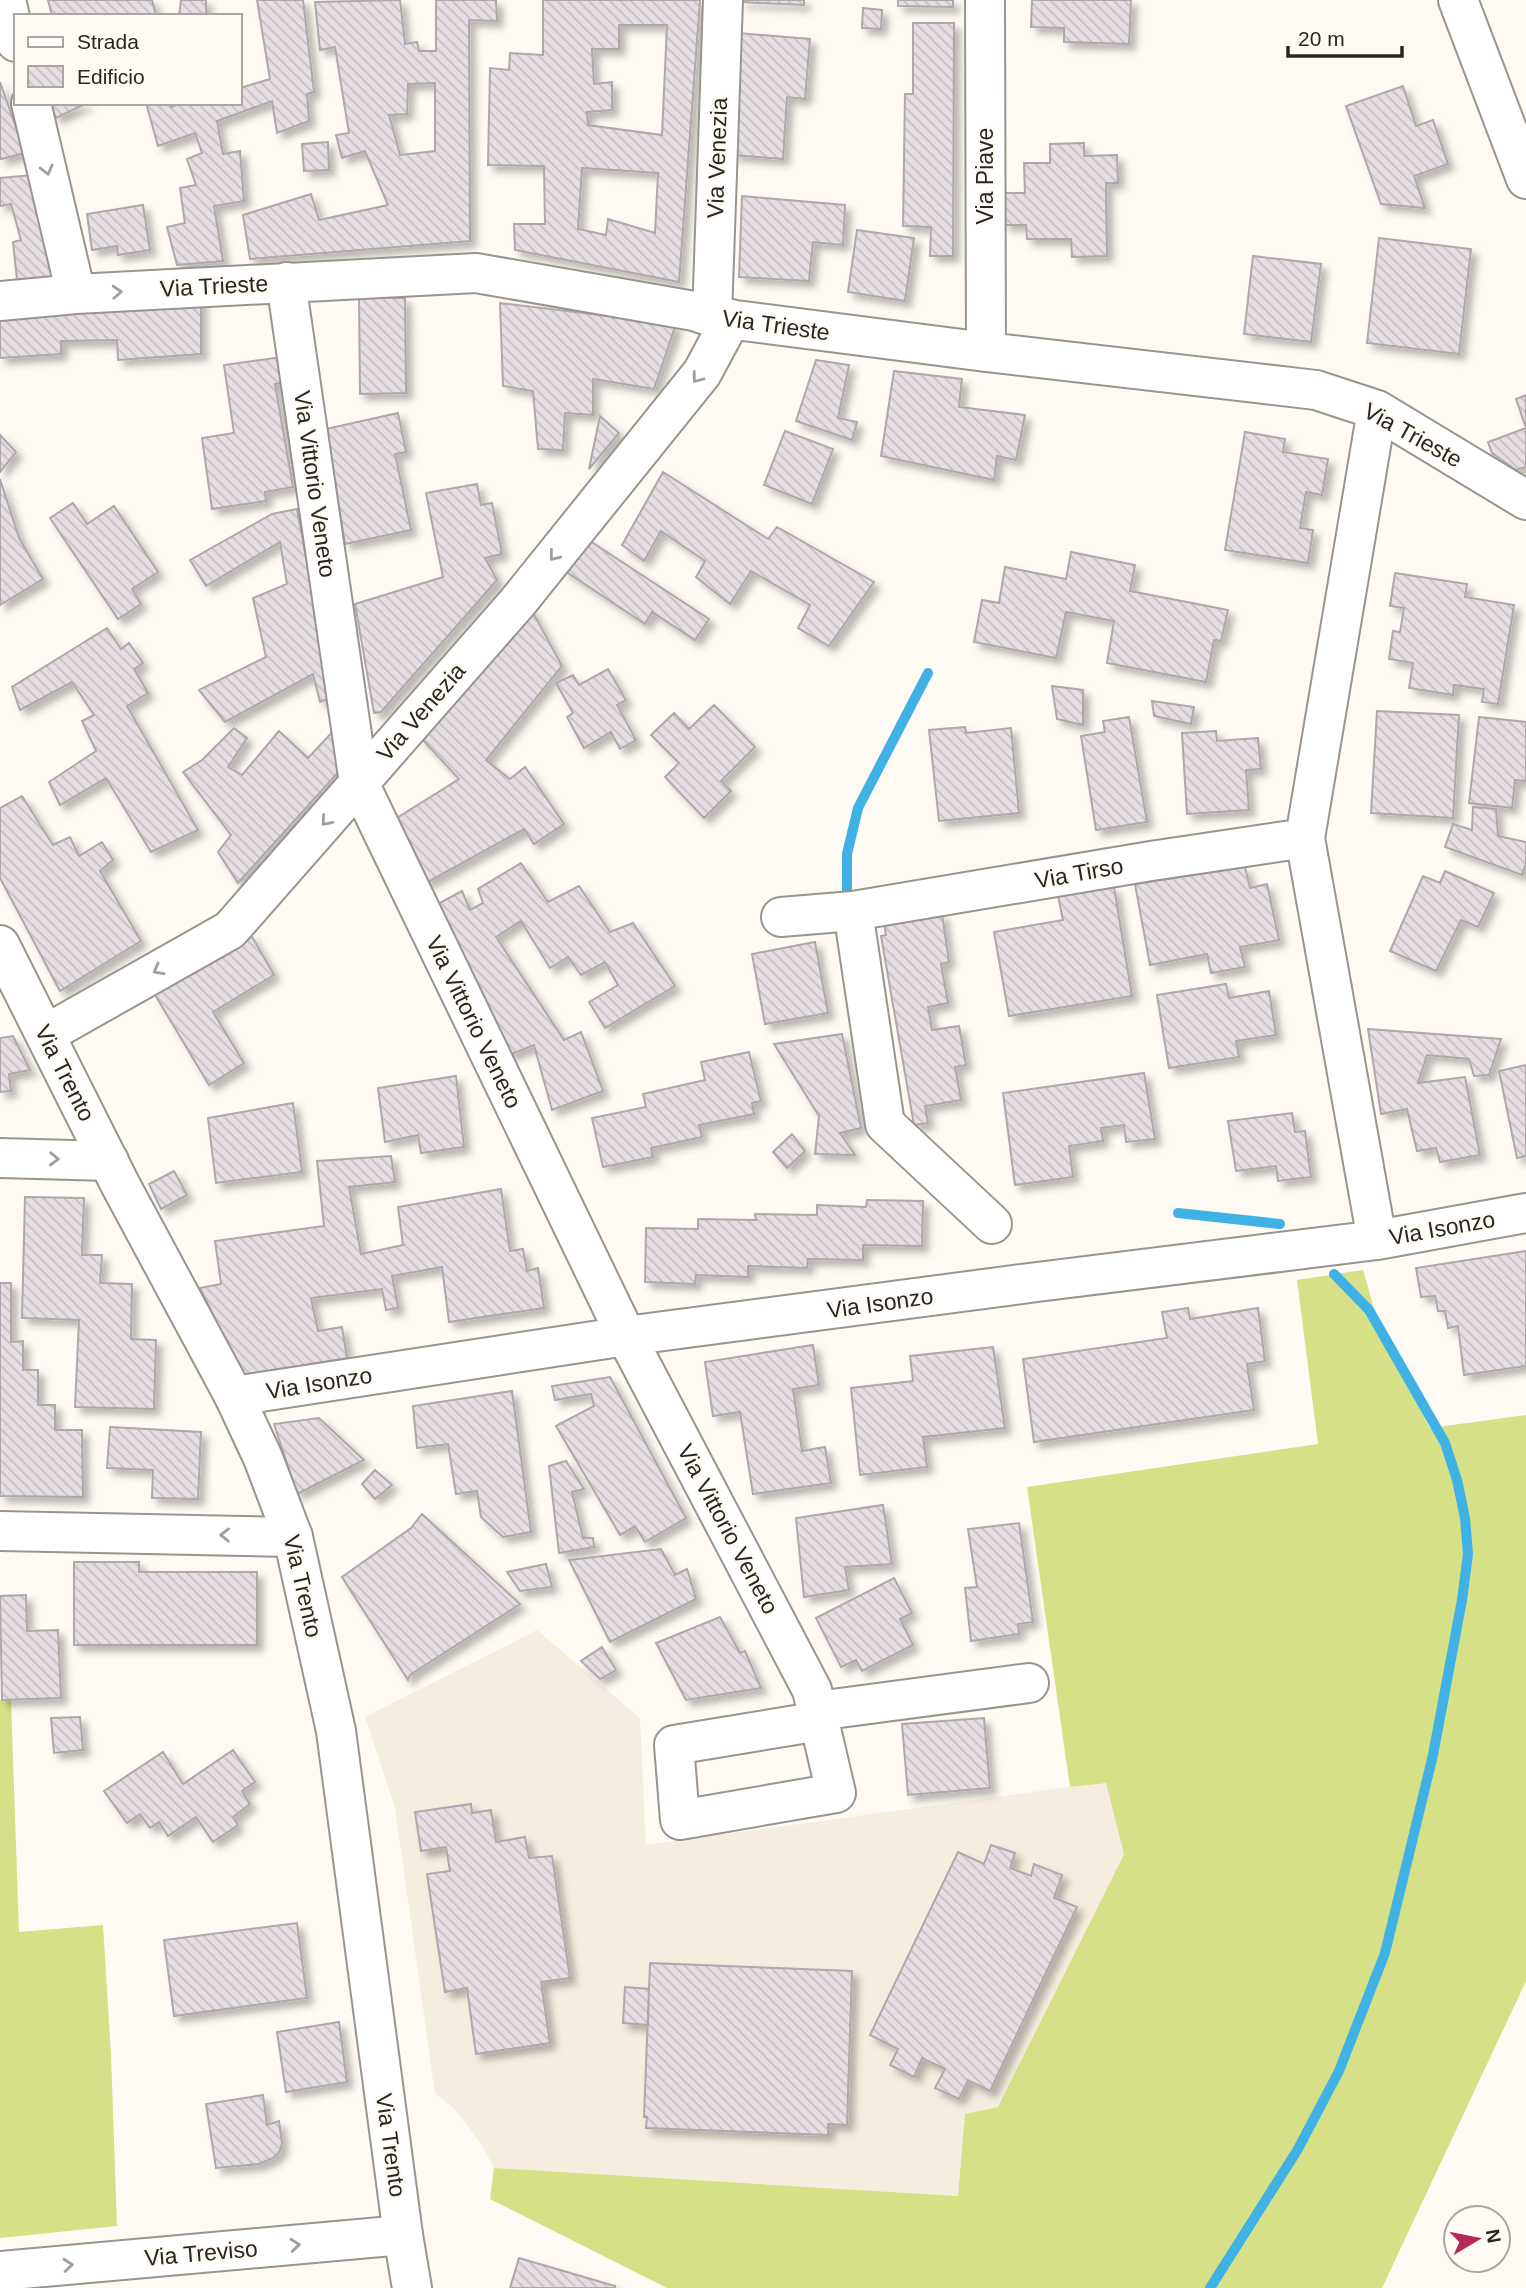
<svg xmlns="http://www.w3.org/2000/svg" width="1526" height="2288" font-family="Helvetica,sans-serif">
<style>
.built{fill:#f5eee0}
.grass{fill:#d5e087}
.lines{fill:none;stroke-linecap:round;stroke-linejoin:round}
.stream{stroke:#40b1e5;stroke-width:10}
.building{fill:url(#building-back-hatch);stroke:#afa7ab;stroke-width:2;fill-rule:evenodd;filter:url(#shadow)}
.minor-casing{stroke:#98958f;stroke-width:42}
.tertiary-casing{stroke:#98958f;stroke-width:42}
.minor{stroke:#fff;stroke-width:38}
.tertiary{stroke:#fff;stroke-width:38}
.oneway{stroke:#9e9e9c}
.labels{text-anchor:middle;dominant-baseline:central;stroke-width:5;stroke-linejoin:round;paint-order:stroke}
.street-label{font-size:23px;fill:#282724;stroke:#fffbf4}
</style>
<defs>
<pattern id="building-back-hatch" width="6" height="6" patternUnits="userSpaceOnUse" patternTransform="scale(1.75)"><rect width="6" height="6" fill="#e6dee2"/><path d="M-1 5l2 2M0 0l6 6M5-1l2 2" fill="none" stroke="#c5bec2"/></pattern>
<filter id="shadow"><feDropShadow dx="6" dy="6" stdDeviation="3.5" flood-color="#0004"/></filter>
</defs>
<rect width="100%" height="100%" fill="#fffbf4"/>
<path class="built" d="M537,1630L640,1718L646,1845L1106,1782L1124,1854L998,2107L965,2114L958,2196L494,2168L481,2144L455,2109L435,2094L395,1808L365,1717Z"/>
<path class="grass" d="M1363,1270L1383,1340L1430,1428L1526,1415V1981L1382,2288H667L490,2199L494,2168L958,2196L965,2114L998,2107L1124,1854L1106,1783L1070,1787L1027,1487L1318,1444L1297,1280Z
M0,1700H11L19,1932L103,1925L111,2055L117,2226L0,2238Z"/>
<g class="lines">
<path class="stream" d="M847,892V854L858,808L928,673
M1178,1213L1280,1224
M1210,2288L1298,2149L1339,2071L1385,1953L1433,1755L1462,1600L1468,1554L1465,1518L1457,1480L1445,1443L1369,1310L1334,1274"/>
</g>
<path class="building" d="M48,0H152L156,15L52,16Z
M181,0H206V16H179Z
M257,0H303L314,92L307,94L309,121L277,133L272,101L217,121L223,154L240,151L244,201L214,206L223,261L177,265L167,227L185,223L180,188L196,185L187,159L202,153L195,133L158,146L146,103H170L171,107L182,103H240V88L270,79Z
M400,0L405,44L417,42L419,51H436V0H496L497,21L469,20L470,241L250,259L243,215L311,194L319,220L388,205L365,151L342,158L336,135L349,133L335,47L320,50L315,2ZM435,83V151L400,155L389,115L407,114L408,84Z
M543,0H700L679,282L515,250L514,224H545L544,166L488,165L490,68L509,70L510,53L543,55ZM619,25H667L662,135L588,125L587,112L612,110V82L594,84L592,49H619ZM582,168L658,173L655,233L608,219L606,235L578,229Z
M740,0H804V5L740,2Z
M898,0H953V7L898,6Z
M1032,0H1131L1129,44L1064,42V28L1031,27Z
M863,8L882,10L881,29L862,28Z
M913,23H954L953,256H930L931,227L903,226L905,94H913Z
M738,33L810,39L805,99L787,97L783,159L733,155Z
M0,82L25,153L1,159L0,156Z
M1403,86L1416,126L1433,120L1448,164L1414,176L1425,208L1381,204L1346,106Z
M49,103H87L56,118Z
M328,142L329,170L304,171L302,144Z
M1084,143V156L1117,155L1118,183H1106L1107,256L1072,257L1071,239H1027L1026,225H1004L1003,193H1025L1024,163H1050V144Z
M33,175L54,277L17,280L13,242L21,240L11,204L0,206V178Z
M742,196L845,205L843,245L813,242L809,281L739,277Z
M143,205L150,250L118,255L117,246L92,250L87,214Z
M857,230L914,238L905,301L848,292Z
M1379,238L1471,249L1459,354L1367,343Z
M1253,256L1321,264L1311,342L1244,334Z
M359,297L405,298L406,393L360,394Z
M201,298V354L118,360L117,340L61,341V354L0,358V310Z
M500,303L676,324L654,389L593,379V415L565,413L563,450L538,449L533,391L503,386Z
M282,357L287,382L275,384L293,487L265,492L266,501L212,509L202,438L234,433L224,365Z
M816,360L849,365L838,418L857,422L852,440L796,421Z
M894,371L962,379L959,407L1025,415L1016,460L997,456L994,480L881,456Z
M1526,395V428L1516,399Z
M398,413L406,452L395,454L411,530L345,544L326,429Z
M600,416L619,433L589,469Z
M1526,428V467L1516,470L1492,453L1488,442Z
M785,431L833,449L812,504L764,485Z
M1245,432L1285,439L1283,452L1328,459L1322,495L1306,492L1300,528L1313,530L1308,563L1225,550Z
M0,435L16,452L0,472Z
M663,472L768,539L777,527L874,582L829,646L798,628L810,605L751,571L730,604L696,577L705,561L661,531L644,561L622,545Z
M0,479L19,538L43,579L0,605Z
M477,484L481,505L492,503L502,554L485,558L497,580L381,712L374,713L355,604L443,577L426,493Z
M73,503L87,524L114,506L158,572L132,589L141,604L118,619L50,518Z
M297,509L332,697L320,702L313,674L225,722L199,690L266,657L253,598L287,584L280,542L206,586L190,560L272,514Z
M587,539L709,619L695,640L652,612L645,624L562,569Z
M1071,552L1135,565L1130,591L1228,610L1221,641L1214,640L1206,682L1107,663L1114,621L1066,612L1056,658L974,642L982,600L999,603L1005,567L1066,579Z
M1395,573L1467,584L1465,597L1514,605L1498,704L1482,702L1484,689L1454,685L1453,695L1409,688L1413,663L1389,659L1393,631L1400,632L1404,608L1390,606Z
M530,607L562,666L486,760L510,779L525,767L564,824L534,844L524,829L426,883L397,818L459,779L420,737Z
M107,628L121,649L129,643L143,663L134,669L148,693L127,706L198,830L151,852L106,778L60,805L49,782L96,751L82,721L94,715L72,682L20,710L12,687Z
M608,669L626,700L617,705L636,740L620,749L611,732L584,748L567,717L573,713L556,683L573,675L579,685Z
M1052,686L1083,690V725L1057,719Z
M1152,701L1194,707L1191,724L1154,716Z
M714,705L755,747L721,781L731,791L704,818L665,777L679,763L651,735L674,713L689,729Z
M1377,711L1459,715L1453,818L1371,813Z
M1129,717L1147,822L1096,830L1081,736L1105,732L1103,721Z
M1479,717L1526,722V781L1515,780L1512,808L1469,803Z
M337,727L343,767L238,883L218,852L231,835L183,772L202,760L234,728L247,738L228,767L242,775L279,731L308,758Z
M965,727L966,733L1011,728L1019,813L939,821L929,730Z
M1216,731L1217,741L1258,738L1261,769L1246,770L1249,810L1187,814L1182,733Z
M22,796L53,845L70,837L79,856L102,842L113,860L100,871L141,941L60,991L0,878V808Z
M1473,807L1496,809L1498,836L1526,842V863L1522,875L1445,847L1453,824L1472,830Z
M521,863L548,902L579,886L610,932L633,923L675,986L605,1028L589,1002L618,985L605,962L581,975L568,957L550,968L521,921L496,937L564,1040L581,1032L603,1091L552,1110L534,1045L509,1055L436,905L462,891L470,910L483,903L478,889Z
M1245,867L1250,888L1267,884L1279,940L1240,947L1245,967L1211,973L1207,954L1150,965L1135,884Z
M1445,871L1494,893L1478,927L1461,920L1436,971L1390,951L1423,876L1440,883Z
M1114,887L1132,996L1009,1016L994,932L1063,920L1058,896Z
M942,914L949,962L941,964L948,1003L928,1007L932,1030L959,1026L966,1065L955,1067L961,1100L925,1106L928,1123L914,1125L881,936L886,935L884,923Z
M251,935L274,975L213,1012L244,1063L209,1085L154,993Z
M815,942L828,1013L765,1024L752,954Z
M1226,984L1229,998L1269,991L1276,1035L1236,1041L1239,1057L1169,1068L1157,995Z
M1368,1029L1501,1039L1489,1075L1474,1076L1469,1059L1427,1055L1418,1083L1465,1077L1480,1155L1440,1162L1436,1148L1417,1151L1407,1109L1381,1114Z
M842,1034L861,1128L840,1133L855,1155L815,1154L819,1116L774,1044Z
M13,1036L30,1070L9,1074L11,1091L0,1092V1038Z
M749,1052L761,1101L752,1103L754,1114L699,1125L702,1137L651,1148L653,1157L603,1167L592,1118L646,1107L643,1094L705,1080L701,1062Z
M1526,1065V1156L1517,1158L1499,1071Z
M1144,1073L1155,1139L1126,1142L1124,1125L1101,1128L1103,1141L1069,1146L1073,1177L1015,1185L1003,1093Z
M456,1076L464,1147L421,1153L418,1135L385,1142L378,1088Z
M293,1103L302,1172L216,1183L208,1118Z
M1292,1113L1295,1132L1305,1131L1311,1177L1278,1181L1276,1166L1236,1171L1228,1121Z
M792,1134L805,1151L787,1168L773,1152Z
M391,1156L395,1182L349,1187L361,1254L403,1245L398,1207L501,1189L510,1251L523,1249L527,1271L538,1268L544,1308L449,1322L442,1267L392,1276L398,1308L386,1310L382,1289L311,1298L318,1331L342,1327L347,1358L243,1376L200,1288L221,1284L215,1241L324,1226L317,1161Z
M174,1171L187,1195L161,1209L149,1184Z
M25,1197L84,1198L82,1255H102L100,1283L132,1284L131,1339L156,1340L154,1409L75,1407L79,1320L22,1318Z
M867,1200L923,1201L922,1246L863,1245V1260L808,1259L807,1268L748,1266V1277L696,1275L695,1284L645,1282L646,1228L698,1229V1219L756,1220L755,1214L817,1215V1205L866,1207Z
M1526,1251V1366L1464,1375L1458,1326L1448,1328L1445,1311H1438L1435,1296L1421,1297L1416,1268Z
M0,1283H11V1342L23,1341V1370H38V1405H55V1430H82L83,1497L0,1496Z
M1188,1308L1190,1319L1258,1308L1265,1361L1247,1364L1254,1410L1034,1442L1023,1359L1167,1338L1162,1312Z
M813,1345L819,1385L793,1389L802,1451L825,1447L831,1483L753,1494L740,1412L713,1416L705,1362Z
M993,1347L1005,1428L923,1437L927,1467L860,1475L851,1388L913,1381L910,1356Z
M610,1377L686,1518L645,1542L635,1526L620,1535L556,1426L594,1406L591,1394L555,1400L552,1386Z
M512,1391L531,1532L503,1537L481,1517L477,1491L456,1494L448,1444L417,1448L413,1406Z
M319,1418L364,1460L297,1494L274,1424Z
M110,1427L201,1432L198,1499L152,1498L153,1470L107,1468Z
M566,1461L584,1489L572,1492L583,1538H593L594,1547L559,1553L549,1466Z
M375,1470L392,1485L375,1499L362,1484Z
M883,1505L892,1564L845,1567L849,1590L804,1597L796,1518Z
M422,1514L520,1604L410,1675L408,1680L342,1577L411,1528Z
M1019,1523L1033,1622L1018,1624L1019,1634L971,1641L965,1588L977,1587L968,1529Z
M661,1549L675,1575L687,1569L696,1599L610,1642L569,1560Z
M74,1562H139V1572H257V1645H74Z
M546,1564L552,1587L520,1591L507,1572Z
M894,1578L912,1613L900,1619L913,1645L862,1671L856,1660L841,1667L816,1618Z
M26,1595L27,1631L58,1630L61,1698L2,1700L0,1596Z
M720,1617L740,1653L745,1651L761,1688L686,1700L656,1643Z
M602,1647L616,1670L600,1679L581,1661Z
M80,1717L83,1750L54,1753L51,1718Z
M984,1718L990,1788L908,1795L902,1724Z
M233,1750L255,1782L242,1791L250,1804L233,1817L238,1825L213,1842L196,1817L168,1836L159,1822L150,1828L140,1814L127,1823L104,1791L163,1752L183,1784Z
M471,1804L472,1813L491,1810L496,1842L525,1837L529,1858L552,1856L570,1978L541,1982L550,2043L476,2054L467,1988L445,1992L427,1874L450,1871L446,1847L421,1851L415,1812Z
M991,1845L1015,1853L1010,1868L1031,1876L1034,1864L1062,1875L1054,1898L1077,1907L990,2091L968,2080L959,2099L935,2088L945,2069L922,2058L914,2077L890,2065L898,2049L870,2035L958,1852L984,1864Z
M297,1923L307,1998L174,2016L164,1940Z
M650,1963L852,1971L847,2125L828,2124V2135L646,2128L647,2117H644Z
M625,1987L649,1989L648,2025L623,2023Z
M339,2022L347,2082L286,2092L277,2032Z
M263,2095L267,2125L279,2121L282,2143L280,2151L273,2158L259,2164L216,2168L206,2104Z
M519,2258L615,2286V2288H510Z"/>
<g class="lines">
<g class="minor-casing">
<path id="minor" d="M6,0L16,42
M985,0L986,352
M31,103L76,294
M286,282L359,783L626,1336L812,1690L836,1793L680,1820L674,1745L820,1721
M0,301L76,294L476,273L694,311L712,317L986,352L1316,390L1377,410L1526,500
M712,317L723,0
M1377,410L1305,838L1377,1240
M853,911L885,1124L992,1224
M781,917L853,911L1151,861L1305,838
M46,1034L230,930L517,603L702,373L731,319
M0,1158L109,1161
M234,1396L626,1336L1037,1282L1377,1240L1526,1213
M0,1531L293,1537
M817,1711L1029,1683
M0,2271L403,2235"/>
</g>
<g class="tertiary-casing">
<path id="tertiary" d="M1458,0L1526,179
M0,945L121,1186L234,1396L263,1458L293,1537L336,1731L403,2235L412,2288"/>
</g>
<use href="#minor" class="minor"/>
<use href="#tertiary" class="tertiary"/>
</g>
<defs><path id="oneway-chevron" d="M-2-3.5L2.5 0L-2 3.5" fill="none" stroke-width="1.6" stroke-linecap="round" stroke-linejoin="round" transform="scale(1.75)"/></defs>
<g class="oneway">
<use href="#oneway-chevron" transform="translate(47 170) rotate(76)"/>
<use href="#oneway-chevron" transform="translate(117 292) rotate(-3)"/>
<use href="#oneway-chevron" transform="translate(697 378) rotate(127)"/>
<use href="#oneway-chevron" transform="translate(554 556) rotate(129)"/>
<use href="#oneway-chevron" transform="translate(326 821) rotate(131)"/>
<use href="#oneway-chevron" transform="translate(158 970) rotate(151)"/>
<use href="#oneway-chevron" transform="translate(54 1159) rotate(2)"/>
<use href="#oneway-chevron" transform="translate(225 1535) rotate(-179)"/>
<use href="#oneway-chevron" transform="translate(295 2245) rotate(-5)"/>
<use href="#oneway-chevron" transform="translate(68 2265) rotate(-5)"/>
</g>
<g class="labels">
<g class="street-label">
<text transform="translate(717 158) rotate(-88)">Via Venezia</text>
<text transform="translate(985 176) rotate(-90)">Via Piave</text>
<text transform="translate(214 286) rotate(-3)">Via Trieste</text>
<text transform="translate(776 325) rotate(8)">Via Trieste</text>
<text transform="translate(1413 435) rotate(29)">Via Trieste</text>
<text transform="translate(315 484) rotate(82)">Via Vittorio Veneto</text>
<text transform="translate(421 712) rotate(-49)">Via Venezia</text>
<text transform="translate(1079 873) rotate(-10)">Via Tirso</text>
<text transform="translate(474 1022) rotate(64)">Via Vittorio Veneto</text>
<text transform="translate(65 1073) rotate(63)">Via Trento</text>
<text transform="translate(1442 1228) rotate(-10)">Via Isonzo</text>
<text transform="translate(880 1303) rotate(-8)">Via Isonzo</text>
<text transform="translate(319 1383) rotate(-9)">Via Isonzo</text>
<text transform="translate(728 1529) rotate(62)">Via Vittorio Veneto</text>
<text transform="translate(303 1586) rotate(77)">Via Trento</text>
<text transform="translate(391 2145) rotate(82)">Via Trento</text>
<text transform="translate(201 2253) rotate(-5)">Via Treviso</text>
</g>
</g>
<rect x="14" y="14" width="228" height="91" fill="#fffbf4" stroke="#a9a6a1" stroke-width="2"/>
<rect x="28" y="37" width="35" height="10" fill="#ffffff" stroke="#a9a6a1" stroke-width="2"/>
<text x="77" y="49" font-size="21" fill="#282724">Strada</text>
<rect x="28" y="66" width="35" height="21" fill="url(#building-back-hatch)" stroke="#a9a6a1" stroke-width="2"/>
<text x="77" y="84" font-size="21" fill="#282724">Edificio</text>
<g transform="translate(1477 2239) rotate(80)"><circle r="33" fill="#fffbf4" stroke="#a9a6a1" stroke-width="2"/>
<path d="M0-5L12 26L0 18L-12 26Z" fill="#b6275a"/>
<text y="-10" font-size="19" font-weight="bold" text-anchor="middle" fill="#282724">N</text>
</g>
<path d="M1288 46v10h114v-10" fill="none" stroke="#282724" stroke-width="3.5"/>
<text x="1298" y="46" font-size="21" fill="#282724" stroke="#fffbf4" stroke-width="5" paint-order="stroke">20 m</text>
</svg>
